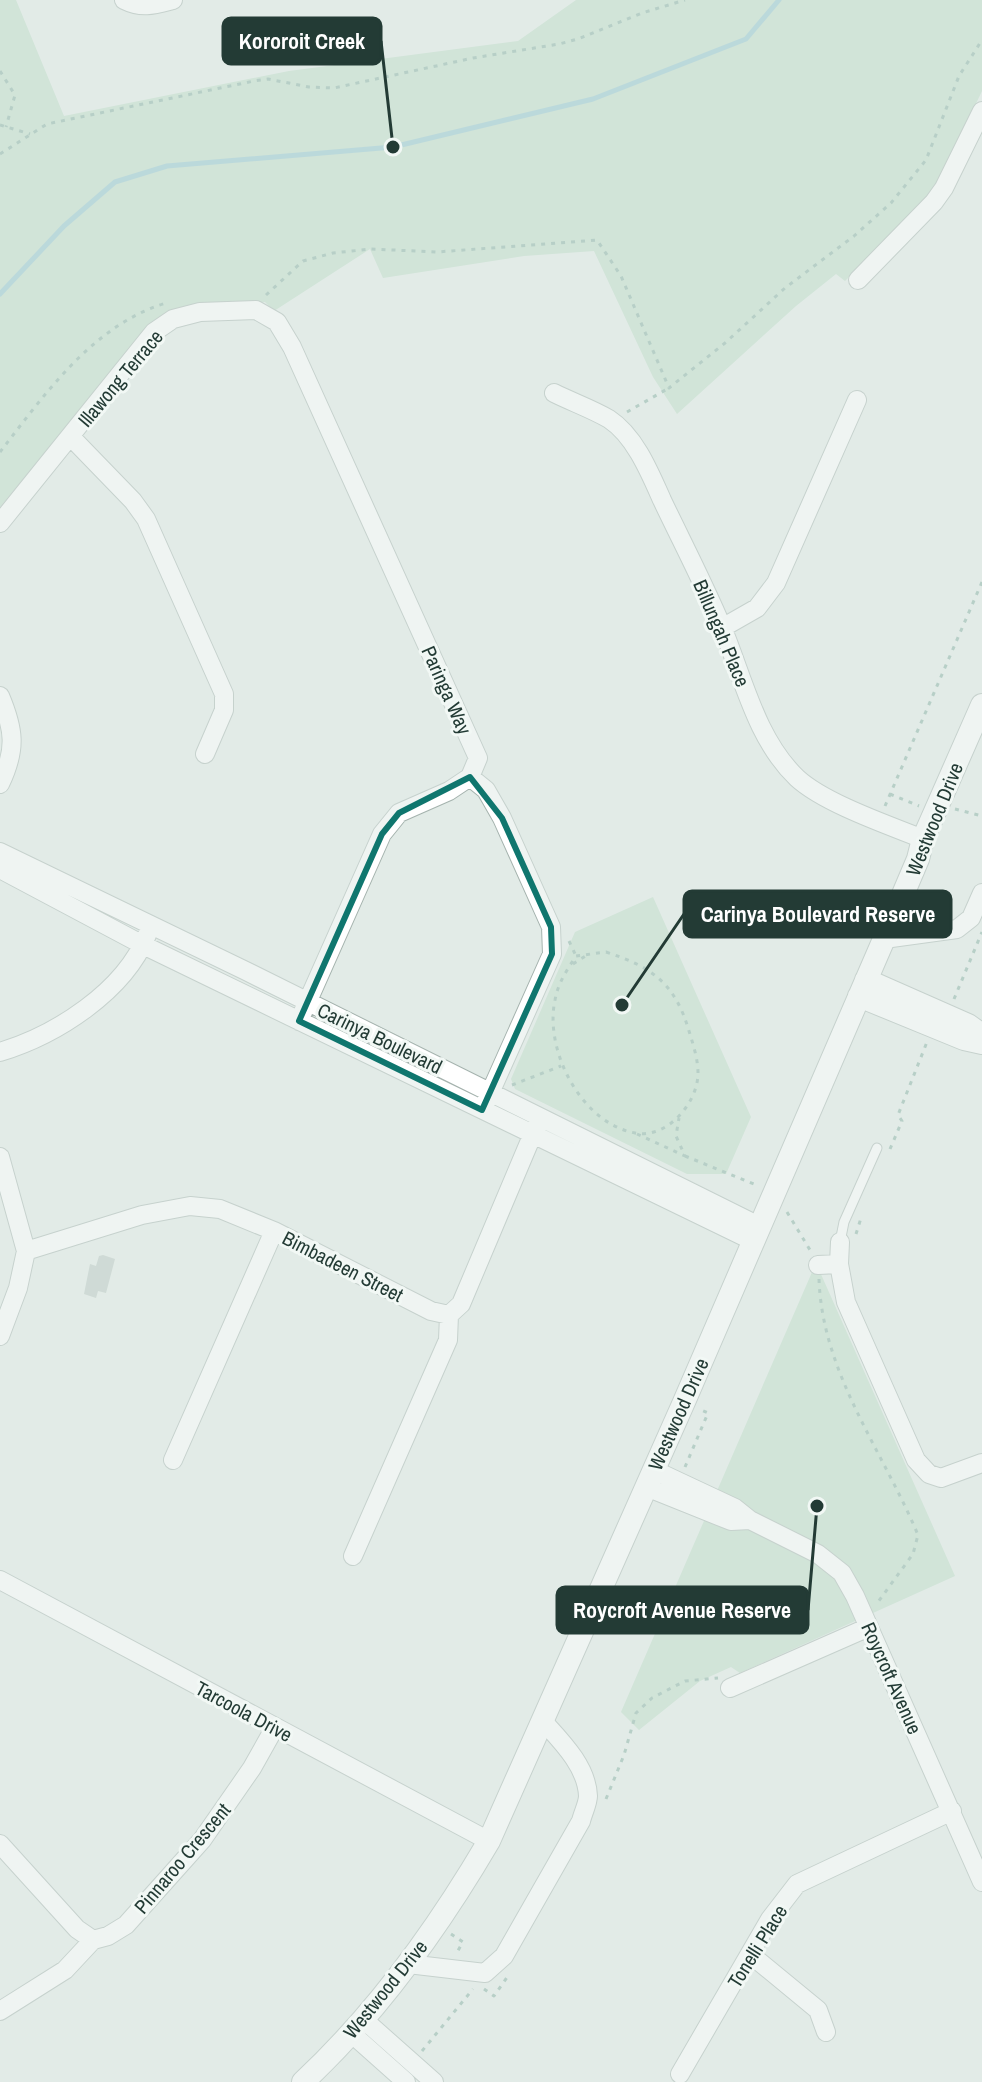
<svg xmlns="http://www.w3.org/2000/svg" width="982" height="2082" font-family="'Archivo Narrow',sans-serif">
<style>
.green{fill:#bcdbc5}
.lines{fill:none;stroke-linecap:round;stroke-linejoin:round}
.stream{stroke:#8dc3cd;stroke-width:5}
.building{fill:#b8c6c0}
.service-casing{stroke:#a5b3ae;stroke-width:11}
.minor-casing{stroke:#a5b3ae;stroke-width:20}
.tertiary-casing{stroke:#a5b3ae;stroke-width:24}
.path{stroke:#84ada0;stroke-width:3;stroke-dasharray:4 6;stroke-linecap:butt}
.service{stroke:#fff;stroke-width:9}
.minor{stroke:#fff;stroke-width:18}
.tertiary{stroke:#fff;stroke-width:22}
.marked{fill:none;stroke:#0f766e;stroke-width:6;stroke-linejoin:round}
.labels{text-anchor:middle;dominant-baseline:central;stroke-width:6;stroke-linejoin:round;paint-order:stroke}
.street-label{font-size:20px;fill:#233b35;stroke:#f2f8f5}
.leader{fill:none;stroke:#233b35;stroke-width:3}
.callout-dot{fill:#233b35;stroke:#f2f8f5;stroke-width:3}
.callout{fill:#233b35;stroke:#233b35;stroke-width:3}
.callout-label{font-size:22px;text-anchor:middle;font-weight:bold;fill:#fff}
</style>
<rect width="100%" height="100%" fill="#e2ebe7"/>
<path class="green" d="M0,0H16L64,116L289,71L518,41L576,0H982V91L947,164L932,194L845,281L836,274L796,306L677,414L653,377L594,251L524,256L383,278L370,249L274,311L265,302L180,308L154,321L0,507Z
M653,897L751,1117L726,1174H687L515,1089L511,1079L575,932Z
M816,1263L955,1576L740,1673L731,1667L700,1681L639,1730L621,1712Z"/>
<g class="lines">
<path class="stream" d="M0,294L64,226L115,182L167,166L393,147L593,99L746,39L779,0"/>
</g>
<path class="building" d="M103,1255L115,1259L106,1293L98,1291L96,1298L84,1294L90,1264L96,1266L99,1256Z"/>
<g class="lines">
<g class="service-casing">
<path id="service" d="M840,1242L844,1222L877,1148"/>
</g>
<g class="minor-casing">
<path id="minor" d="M124,0C142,9 154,5 173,0
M858,280L934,202L944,188L982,111
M554,393C572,402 592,409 609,419C635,436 650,473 662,500C682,542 704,584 722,627C743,677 756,739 797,778C824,803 888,825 923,839
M71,437L133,501L146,519L224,694V710L205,754
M0,523L154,332L173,319L200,312L256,310L277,322L292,347L478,758L470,777L449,791L399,813L382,834L299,1021
M722,628L757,608L776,583L857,400
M0,696C14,729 17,749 0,784
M470,777L486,790L502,818L551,927L552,954L486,1102
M0,852L246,971L759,1226
M0,869L143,945L753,1241
M884,939L957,929L971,918L982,893
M0,1052C56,1035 124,992 147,935
M0,1157L26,1251L18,1288L0,1336
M840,1242L839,1264L846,1302L916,1460L929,1474L941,1478L982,1463
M26,1251L142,1215L190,1206L220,1209L274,1231L431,1311L449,1315L461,1304L537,1124
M818,1265L839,1264
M173,1460L274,1231
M654,1470L735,1508L750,1520L818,1554L842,1573L855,1596L982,1882
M646,1487L731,1521L750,1520
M353,1556L448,1340L449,1315
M0,1580L489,1841
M730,1688L869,1627
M0,1844L77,1929L93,1940L108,1936L126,1925L202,1840L252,1768L275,1727
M750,1954L818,2010L826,2032
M408,1964L485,1973L504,1956L581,1821C583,1813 588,1803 588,1796C587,1766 560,1740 542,1720
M0,2011L65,1970L93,1940
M363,2019L434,2082
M351,2033L406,2082
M680,2074L770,1919L797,1884L952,1811"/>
</g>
<g class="tertiary-casing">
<path id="tertiary" d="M866,980L968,1025L982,1035
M859,996L964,1039L982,1043
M303,2082C377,2013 438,1928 489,1841L684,1402L884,939L918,859L923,839L982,705"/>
</g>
<path class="path" d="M0,71L15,95L6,127
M0,125L30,134
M0,154L47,124L254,81L268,79L309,87L334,88L473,58L559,44L578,39L642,13L685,0
M266,295L303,261L333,253L371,249L437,252L597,240L621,276L669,388L725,343L785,288L854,236L891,203L926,160L959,76L982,40
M627,412L669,388
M0,452C45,394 93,325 166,303
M890,794L919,806
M885,806L982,582
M955,809L982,816
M569,941L576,956
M606,952C652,967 675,983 689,1031C693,1044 698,1059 698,1073C698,1103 667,1139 635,1133C581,1123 544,1050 555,1000C558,983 567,970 576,956Z
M573,964L587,955
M954,999L982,932
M512,1085L561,1066
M637,1134L685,1156L676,1136L679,1118
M890,1149L902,1121L898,1115L927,1042
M685,1156L759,1186
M787,1212L810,1250
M856,1234L861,1218
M819,1279C822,1373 883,1451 918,1535L913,1554L878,1602
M685,1467L708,1413L699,1409
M606,1799L624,1755L636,1713L652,1698L685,1681L718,1678
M451,1934L463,1942L456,1954
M484,1989L494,1996L508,1976
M422,2051L473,1989"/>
<use href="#service" class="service"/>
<use href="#minor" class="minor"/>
<use href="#tertiary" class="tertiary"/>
</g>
<path d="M0 0H982V2082H0ZM470,777L502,818L551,927L552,954L482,1110L299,1021L382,834L399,813Z" fill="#e2ebe7" fill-opacity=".55" fill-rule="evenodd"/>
<path class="marked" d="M470,777L502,818L551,927L552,954L482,1110L299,1021L382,834L399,813Z"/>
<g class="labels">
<g class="street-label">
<text transform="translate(120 378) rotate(-50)">Illawong Terrace</text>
<text transform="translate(722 633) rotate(67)">Billungah Place</text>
<text transform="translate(447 690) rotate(66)">Paringa Way</text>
<text transform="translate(934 819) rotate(-68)">Westwood Drive</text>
<text transform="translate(380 1038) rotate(26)">Carinya Boulevard</text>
<text transform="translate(343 1266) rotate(27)">Bimbadeen Street</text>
<text transform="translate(678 1414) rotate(-66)">Westwood Drive</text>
<text transform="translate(892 1678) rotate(66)">Roycroft Avenue</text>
<text transform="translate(244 1711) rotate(28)">Tarcoola Drive</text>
<text transform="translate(182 1858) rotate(-50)">Pinnaroo Crescent</text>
<text transform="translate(757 1946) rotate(-58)">Tonelli Place</text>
<text transform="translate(385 1989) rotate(-51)">Westwood Drive</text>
</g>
</g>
<path class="leader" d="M393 147L381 41M622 1005L684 914M817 1506L808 1610"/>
<g class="callout-dot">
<circle cx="393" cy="147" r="8"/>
<circle cx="622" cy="1005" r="8"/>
<circle cx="817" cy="1506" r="8"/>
</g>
<g class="callout">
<rect x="223" y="18" width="158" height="46" rx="8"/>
<rect x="684" y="891" width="267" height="46" rx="8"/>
<rect x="557" y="1587" width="251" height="46" rx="8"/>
</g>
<g class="callout-label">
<text x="302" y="49">Kororoit Creek</text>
<text x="818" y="922">Carinya Boulevard Reserve</text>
<text x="682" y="1618">Roycroft Avenue Reserve</text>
</g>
</svg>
